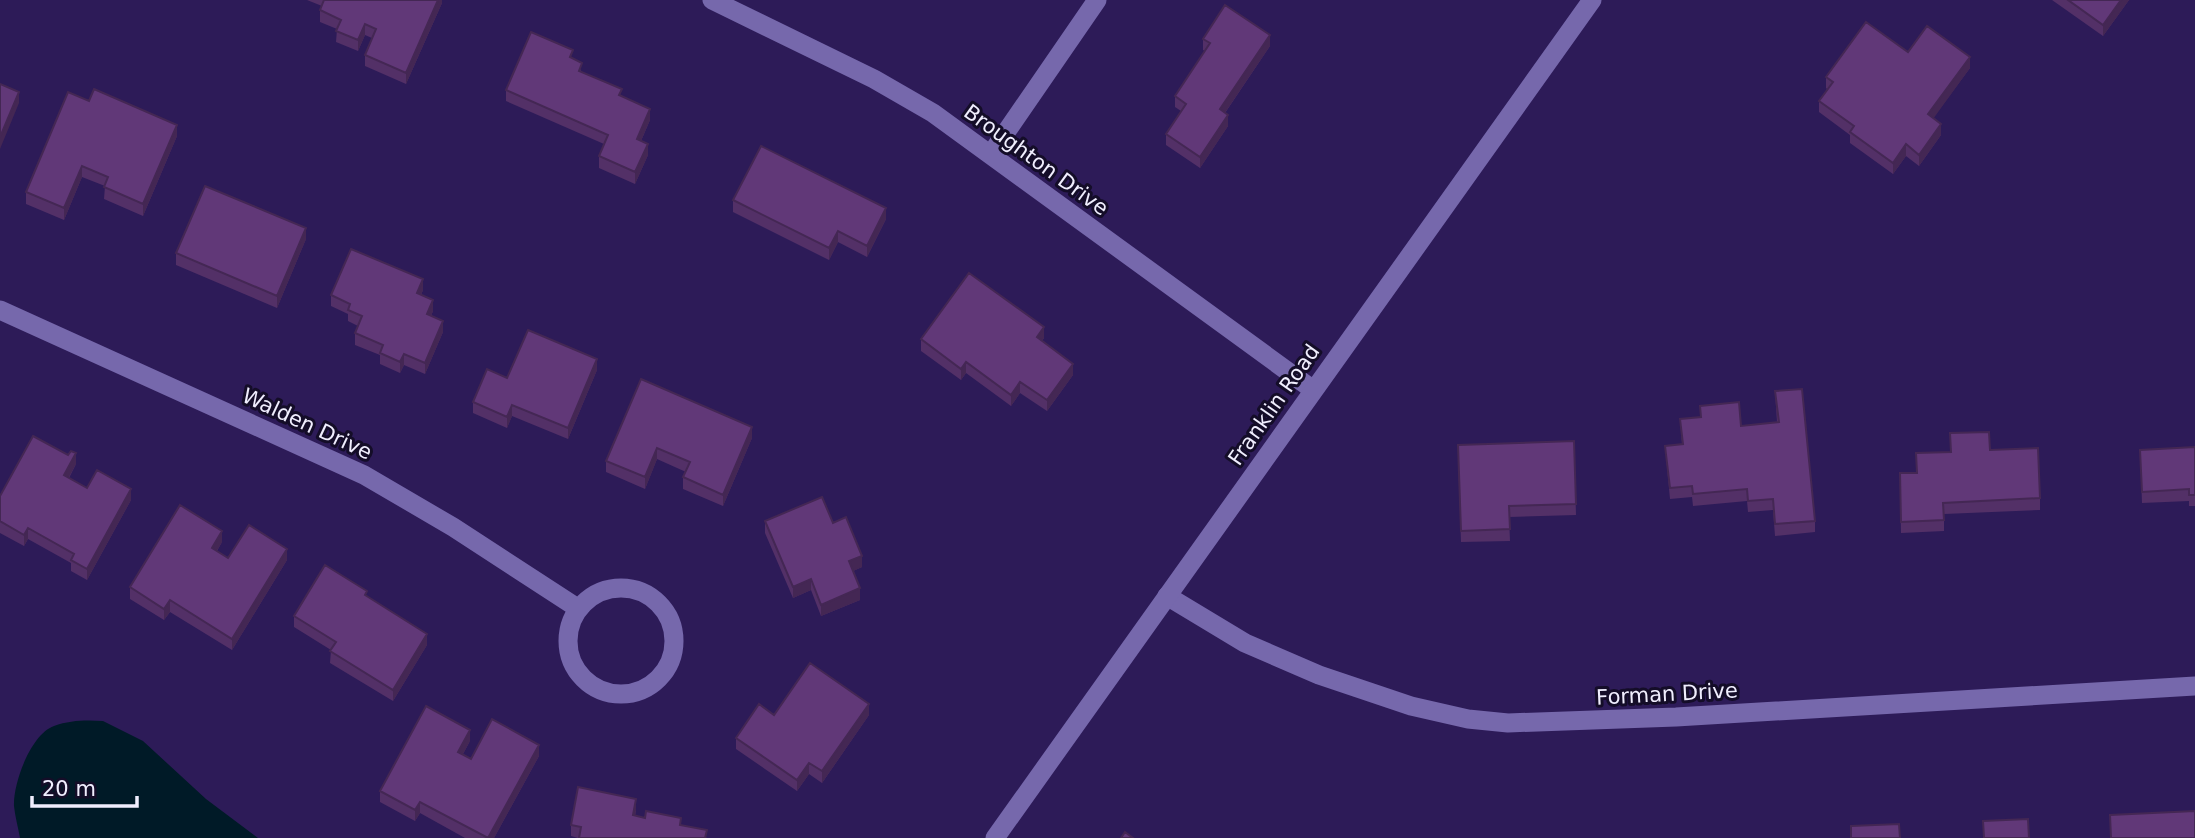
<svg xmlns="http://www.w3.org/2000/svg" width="2195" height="838" font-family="'DejaVu Sans',sans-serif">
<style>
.water{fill:#001a27}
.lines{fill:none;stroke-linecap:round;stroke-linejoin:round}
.minor{stroke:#7668ac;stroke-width:19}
.tertiary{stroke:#7668ac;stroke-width:19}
.wall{fill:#533067}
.shaded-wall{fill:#442754}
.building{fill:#613878;stroke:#442754;stroke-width:2}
.labels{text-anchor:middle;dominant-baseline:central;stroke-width:6;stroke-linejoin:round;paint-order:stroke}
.street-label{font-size:21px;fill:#f0eefe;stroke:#140d28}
</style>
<rect width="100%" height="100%" fill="#2d1b58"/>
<path class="water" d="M103,721L143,741L206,799L258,838H20C18,827 15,816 14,806C13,783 31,734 54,726C70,720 87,720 103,721Z"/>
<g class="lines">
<path class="minor" d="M712,0L874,79L933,113L1312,389
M991,154L1097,0
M0,310L364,475L453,527L579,609
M568 641a53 53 0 1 1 106 0a53 53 0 1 1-106 0Z
M1167,596L1245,643L1319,675L1411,706L1468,719L1508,723L1676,717L2195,686"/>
<path class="tertiary" d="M995,838L1592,0"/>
</g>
<path class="wall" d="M307,0H442V3L406,84L365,66V55L372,38L365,35L358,51L336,42L337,29L320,22V10L322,6Z
M2052,0H2129L2103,36Z
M1203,39L1270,46L1225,113L1228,126L1200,168L1166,145V134L1181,111L1175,107V96L1205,51L1203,50Z
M1908,52L1970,68L1933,118L1941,135L1919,166L1906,156L1893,174L1850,143V135L1819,112V101L1827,89L1826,88V77Z
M573,58L582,72L622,96L650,120L641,141L648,155L635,184L599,168V156L604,144L506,101V90Z
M68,92L177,136L143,216L104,199L105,186L82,177L64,220L26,204V192Z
M733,200L886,219L867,257L838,242L829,260L733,212Z
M306,239L277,308L176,265V253Z
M423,290L421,295L433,311L431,316L443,332L425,374L404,365L400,373L380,364V355L355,345V333L358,326L348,321V314L331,306V295Z
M1044,338L1042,341L1073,375L1047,411L1020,393L1011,406L966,373L961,380L921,351V339Z
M597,370L568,439L512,416L507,428L473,413V402L507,378Z
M641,379L752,438L723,506L683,489V477L686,472L657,459L645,489L606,472V461Z
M1775,391L1815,521V532L1775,536L1773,510L1748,512L1747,501L1693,506L1692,497L1670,499L1665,446L1682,444L1680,419L1700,417V406L1741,426L1777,422Z
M1574,441L1576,515L1509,517L1510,541L1461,542L1458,457Z
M2195,447V506H2189V501L2142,503L2140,450Z
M1990,450L2040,498V510L1944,514V531L1901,533L1900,485L1917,473Z
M76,464L69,478L87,488L131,500L87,580L71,571V563L28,539L24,546L0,533V496Z
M765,521L833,523L862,567L853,571L860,600L821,616L811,590L793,598L765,533Z
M222,542L217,551L228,558L287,560L232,650L170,612L164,620L130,599V587Z
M367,597L427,645L393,701L330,663L331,650L294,627V616Z
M774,715H869L822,783L809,774L797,791L736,749V738Z
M470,741L463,754L471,759L539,756L494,838H465L420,813L415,821L380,802V791Z
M636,810L635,816L681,825L707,838H578L571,836V825Z"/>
<path class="shaded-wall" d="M438,0H442V3L406,84V73Z
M2121,0H2129L2103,36V25Z
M365,24V35L358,51V40Z
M1270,35V46L1220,120V109Z
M1970,57V68L1928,126V114Z
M19,92V103L0,149V137Z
M650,109V120L637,150V139Z
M1228,115V126L1200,168V157Z
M1941,124V135L1919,166V155Z
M177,125V136L143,216V204Z
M648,144V155L635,184V172Z
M1906,144V156L1893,174V163Z
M82,166V177L64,220V208Z
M886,208V219L867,257V246Z
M306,228V239L277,308V296Z
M838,231V242L829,260V248Z
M423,279V290L417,304V293Z
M433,300V311L427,325V314Z
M443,321V332L425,374V363Z
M1044,327V338L1037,348V337Z
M404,354V365L400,373V362Z
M597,359V370L568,439V428Z
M966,362V373L961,380V369Z
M1073,364V375L1047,411V400Z
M1020,382V393L1011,406V395Z
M512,405V416L507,428V417Z
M752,427V438L723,506V495Z
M657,448V459L645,489V477Z
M76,453V464L64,486V475Z
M131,489V500L87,580V569Z
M28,528V539L24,546V535Z
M222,531V542L212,559V548Z
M287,549V560L232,650V639Z
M862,556V567L849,573V561Z
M811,579V590L793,598V587Z
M860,588V600L821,616V605Z
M170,600V612L164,620V609Z
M427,634V645L393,701V690Z
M869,704V715L822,783V771Z
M470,730V741L458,763V752Z
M539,745V756L494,838H488Z
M809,763V774L797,791V780Z
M636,799V810L633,827V815Z
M420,802V813L415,821V810Z"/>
<path class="building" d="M324,0H438L406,73L365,55L376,29L365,24L358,40L336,31L341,20L320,10Z
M2068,0H2121L2103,25Z
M1225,5L1270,35L1220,109L1228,115L1200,157L1166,134L1186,104L1175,96L1210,43L1203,39Z
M1866,22L1908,52L1927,26L1970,57L1928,114L1941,124L1919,155L1906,144L1893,163L1850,132L1854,126L1819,101L1833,82L1826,77Z
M531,32L573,50L570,57L582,63L579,71L622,89L619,95L650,109L637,139L648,144L635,172L599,156L608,135L506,90Z
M0,84L19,92L0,137Z
M94,89L177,125L143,204L104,187L108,177L82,166L64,208L26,192L68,92L89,101Z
M761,146L886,208L867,246L838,231L829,248L733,200Z
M205,186L306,228L277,296L176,253Z
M351,249L423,279L417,293L433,300L427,314L443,321L425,363L404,354L400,362L380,353L383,345L355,333L362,316L348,310L350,304L331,295Z
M969,273L1044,327L1037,337L1073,364L1047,400L1020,382L1011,395L966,362L961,369L921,339Z
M528,330L597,359L568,428L512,405L507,417L473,402L487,369L507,378Z
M641,379L752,427L723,495L683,477L690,462L657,448L645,477L606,461Z
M1802,389L1815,521L1775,524L1773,499L1748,501L1747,489L1693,494L1692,486L1670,488L1665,446L1683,444L1680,419L1701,417L1700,406L1739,402L1741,426L1779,422L1775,391Z
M1989,432L1990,450L2038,448L2040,498L1943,503L1944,520L1901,522L1900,473H1917L1916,453L1951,452L1950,433Z
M33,436L68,455L71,451L76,453L64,475L87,488L97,470L131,489L87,569L71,560L74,554L28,528L24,535L0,521V496Z
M1574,441L1576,504L1509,506L1510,529L1461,531L1458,445Z
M2195,447V495H2189V489L2142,492L2140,450Z
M822,497L833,523L846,517L862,556L849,561L860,588L821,605L811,579L793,587L765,521Z
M180,505L222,531L212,548L228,558L249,525L287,549L232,639L170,600L164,609L130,587Z
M325,565L367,591L365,595L427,634L393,690L330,651L336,642L294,616Z
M810,663L869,704L822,771L809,763L797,780L736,738L759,704L774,715Z
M426,706L470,730L458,752L471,759L492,719L539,745L488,838L420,802L415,810L380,791Z
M578,787L636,799L633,815L645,818L646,811L681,818L680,825L707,830L705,838H579L581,827L571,825Z
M2195,811V838H2111L2110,815Z
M2028,819L2029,838H1984L1983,821Z
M1899,824L1900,838H1851V826Z
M1125,832L1133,838H1121Z"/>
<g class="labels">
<g class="street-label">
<text transform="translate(1036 160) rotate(36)">Broughton Drive</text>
<text transform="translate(1274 405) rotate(-55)">Franklin Road</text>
<text transform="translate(307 424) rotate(25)">Walden Drive</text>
<text transform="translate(1667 694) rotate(-3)">Forman Drive</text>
</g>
</g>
<path d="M32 796v10h105v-10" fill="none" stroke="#f0eefe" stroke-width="3.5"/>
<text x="42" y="796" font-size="21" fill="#f0eefe" stroke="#140d28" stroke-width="5" paint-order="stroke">20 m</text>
</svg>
